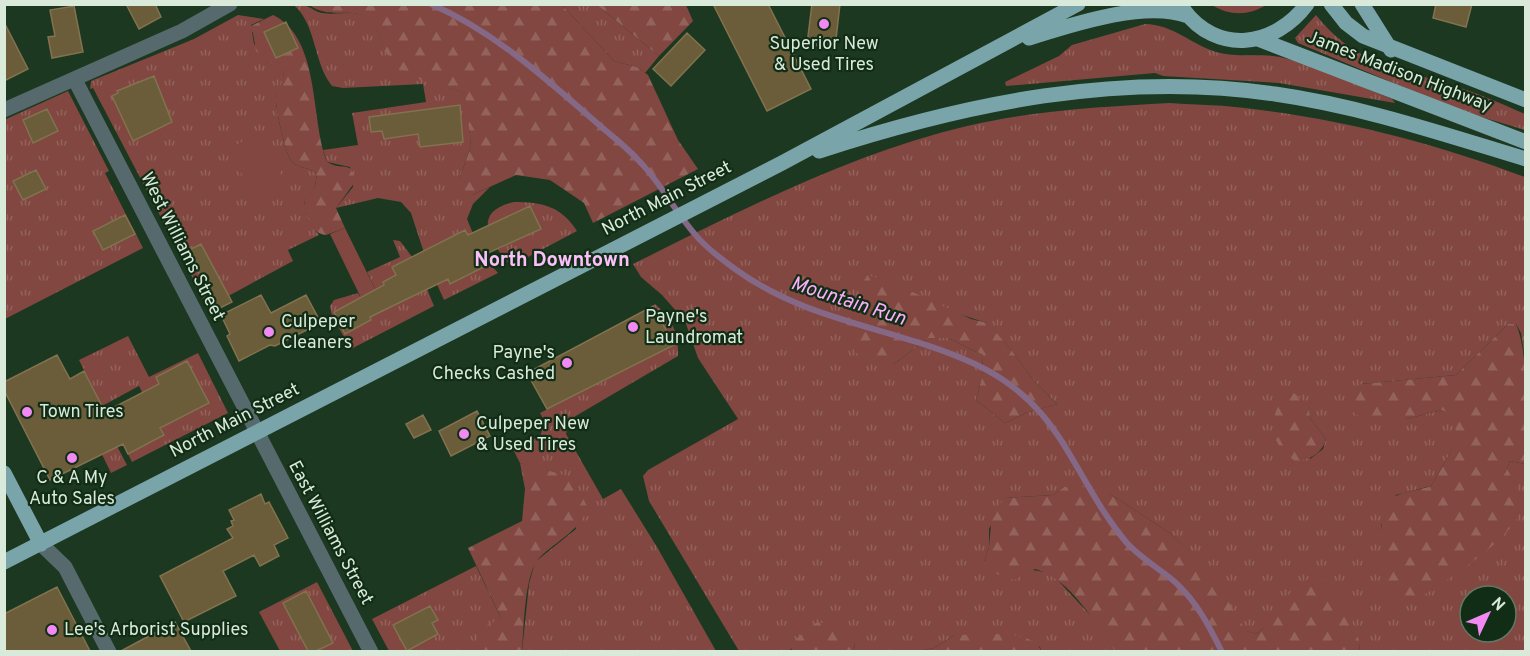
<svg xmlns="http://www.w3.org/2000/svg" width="1530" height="656" font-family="Overpass,sans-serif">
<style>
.grass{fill:url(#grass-tufts);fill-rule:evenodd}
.forest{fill:url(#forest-firs)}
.garden{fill:#814740}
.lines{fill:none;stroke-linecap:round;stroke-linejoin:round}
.stream{stroke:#856786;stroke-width:6}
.building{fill:#6c5d3a;stroke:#82724f;stroke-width:1.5}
.minor{stroke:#566a6d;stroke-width:15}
.tertiary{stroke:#566a6d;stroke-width:15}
.primary{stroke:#79a4a9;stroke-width:15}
.poi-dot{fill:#f28af3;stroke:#122d16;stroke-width:2}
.labels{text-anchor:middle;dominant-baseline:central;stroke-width:4.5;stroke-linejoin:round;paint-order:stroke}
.poi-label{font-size:18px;fill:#d9e9da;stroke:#122d16;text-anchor:start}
.street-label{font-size:18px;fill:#d9e9da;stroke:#122d16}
.neighbourhood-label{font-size:20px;font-weight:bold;fill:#fac0f9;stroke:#122d16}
.water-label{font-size:20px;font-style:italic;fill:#fcaffc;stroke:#122d16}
</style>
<defs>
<pattern id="grass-tufts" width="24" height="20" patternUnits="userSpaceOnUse" patternTransform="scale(1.5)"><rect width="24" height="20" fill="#814740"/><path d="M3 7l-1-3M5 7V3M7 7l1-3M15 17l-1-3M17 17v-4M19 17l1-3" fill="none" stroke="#92625b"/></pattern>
<pattern id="forest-firs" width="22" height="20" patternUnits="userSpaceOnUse" patternTransform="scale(1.5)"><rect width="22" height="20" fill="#814740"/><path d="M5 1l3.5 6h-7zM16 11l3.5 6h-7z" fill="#92625b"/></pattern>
</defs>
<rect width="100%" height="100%" fill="#1c3820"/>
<path class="grass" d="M294,5C312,4 311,11 323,13C336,16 352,9 364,16C377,23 380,39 386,51C400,76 440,85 466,93L471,146L460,177L472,195L490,187L473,204L467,219L481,253L498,273L444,300L427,262L411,213L401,202L378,198L336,208L353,187L350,167L327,162L323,150L358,145L352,113L426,102L423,84L343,88L332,86C313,62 317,26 294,5Z
M562,5H597L659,56L645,73L637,67L614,61Z
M238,15L264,19L251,25L254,44L283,71C285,83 278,88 276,98C275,107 286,156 292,162C300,169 310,167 317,174L315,187L304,201L308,220L319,235L288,250L293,261L208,307L93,88L90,89L91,81L194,39Z
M1316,15C1354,63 1394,67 1448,84C1475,92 1500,103 1525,114V130L1458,110L1298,43L1295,38Z
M1145,24C1172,24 1191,44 1216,52C1237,58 1259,53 1280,57C1319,65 1355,84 1392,99L1395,103L1279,83L1163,76L1155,73L1006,86L1005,82L1059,56L1072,45Z
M68,91L109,171L105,173L143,248L5,319L4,120Z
M1170,103C1198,105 1226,105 1253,109C1347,120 1437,144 1525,177V360L1521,333L1516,324H1508L1456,375L1361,384L1406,419L1442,410L1451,413L1458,434L1449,455L1431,486L1396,495L1381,525L1385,542V569L1515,485L1507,468L1510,461L1525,464V651H1359L1360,643L1263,628L1257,634L1245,631L1208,568L1171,534L1112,495L1064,487L1053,495L1005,498L989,529V547L984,562L1051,573L1093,618L1115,651H1041L1040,647L1005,635H955L934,648L918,651H855L854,642L790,649L791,651H739L649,501L643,476L648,470L738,419L698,358L685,321L662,295L641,277L633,264C738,212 849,154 967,126C1034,110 1102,107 1170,103ZM862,283L987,323L1013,352L1033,380L1057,404L1026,413L1005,423L976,400L982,377L983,355L948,338H929L894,364L847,307L862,298ZM1309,406L1310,418L1326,439L1323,449L1310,459ZM1470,596H1506V632H1470Z
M514,202C542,202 561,206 577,231L511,266C490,242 470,212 514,202Z
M393,240L400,241L416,262L434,306L351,349L332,316L330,306L334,300L358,293L362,300L377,293L367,272L400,257Z
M655,304C672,319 679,333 678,356L574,417L569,422L566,434L603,499L621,489L657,547L716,651H522L529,584L535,562L576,529L562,476L520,463L513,449L540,436L545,422L540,413L674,345L653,306Z
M128,336L149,377L198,353L228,413L132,462L128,454L164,435L139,386L102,406L79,360Z
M100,414L127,465L111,473L95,440Z
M476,566L501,618L478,645L477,652L389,651L372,619Z
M317,582L353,651H280L259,612Z"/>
<path class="forest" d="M309,5H562L614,61L637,67L648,75L678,140L698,169L593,223L584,203L550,180L516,175L472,195L466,194L460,177L471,146L465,93C438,84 401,81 386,52C380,40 377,24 365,17C350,7 331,20 309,5Z
M597,5H686L693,21L659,56Z
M273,15C321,38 310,119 327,162C343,172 352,158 355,182L336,208L345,228L326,235C309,233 306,215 304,200L315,187L317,174C310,167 300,169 292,162C286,156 275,107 276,98C277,88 285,83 283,71L256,51L253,33L249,27Z
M868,275L891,282L971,319L988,323L1013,352L1033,380L1057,404L1026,413L1005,423L976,400L982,377L983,355L948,338H929L894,364L855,353L843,311L862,298V283Z
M1508,324H1516C1530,356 1526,426 1525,464L1510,461L1507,468C1513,480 1523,498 1520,511C1515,538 1429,594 1404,606L1387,597L1380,578C1391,554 1369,513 1394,497C1404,491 1420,490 1431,486L1449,455L1457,434L1451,414L1442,410L1406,419H1363L1347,408L1344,400L1361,384L1456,375Z
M1294,393L1309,406L1310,418L1326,439C1321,455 1311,458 1296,462C1268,440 1268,426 1283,395Z
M520,463L572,477L588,508C578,532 558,540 540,557C524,572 524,629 522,651H477L478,630L501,618L468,548L522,521L525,489Z
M1079,486L1112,495L1171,534L1208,567L1246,631L1257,634L1263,628L1298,583L1317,577C1344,589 1350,617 1360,643L1359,651H1115C1094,622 1071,579 1035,569L1014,580L994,573L984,562L989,547L992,513L1005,498L1053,495L1064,487Z
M818,622L834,626L854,642L855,651H791C794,638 806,629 818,622Z
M955,635C975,635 1035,628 1041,651H918L934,648Z"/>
<path class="garden" d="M1212,5H1266C1249,16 1229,16 1212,5Z
M259,133L285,182L255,198L228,149Z
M345,228L377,293L362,300L330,234Z"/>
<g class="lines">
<path class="stream" d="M431,4C495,32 546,79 598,124C613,137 628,148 641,163C664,187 679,219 702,242C712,252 724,261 735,269C809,323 895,327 975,364C1064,406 1070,474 1126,542C1140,558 1159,568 1175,582C1197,602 1209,626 1222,652"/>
</g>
<path class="building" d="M126,4H155L161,17L139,29Z
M713,4H768L811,89L767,111Z
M812,4H840L835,48L807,44Z
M1436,4H1472L1466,27L1433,18Z
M74,6L83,52L52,58L48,37L55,36L50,10Z
M4,22L28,69L4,81Z
M286,22L298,48L276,58L264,32Z
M687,33L705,50L671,86L653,69Z
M154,76L172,122L133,141L112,96L118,93L117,91Z
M460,105L463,142L420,147L418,134L384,139L382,131L371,132L369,117Z
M47,109L58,131L33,143L23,120Z
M36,170L46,189L23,200L13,181Z
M530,206L541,229L479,257L484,267L450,284L448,279L370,317L371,320L345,334L334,312L384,285L383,282L396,275L392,267L465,230L468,235Z
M125,215L135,234L103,250L93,231Z
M201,244L232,302L218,309L187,251Z
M261,295L271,313L306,295L321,323L275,346L270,345L239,361L227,336L230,334L221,315Z
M653,306L674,345L547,409L527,373Z
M57,355L70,379L84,371L105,412L159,384L156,377L187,361L209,403L160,428L164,435L128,454L123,444L50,480L4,390V382Z
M477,411L490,436L451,456L439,431Z
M423,415L431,430L414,438L406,424Z
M261,494L265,504L269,502L288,538L274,545L279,556L260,566L254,555L223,571L236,596L184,622L160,576L233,538L227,529L233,526L231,521L234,520L229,510Z
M57,587L90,651H4V614Z
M306,591L333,643L316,651H308L283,603Z
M430,606L438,620L432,623L438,634L407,651L393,625Z
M175,622L191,651H121Z"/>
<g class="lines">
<path class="minor" d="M75,80L371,652
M41,544L65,567L109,652"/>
<path class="tertiary" d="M4,110L182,31L230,4"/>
<path class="primary" d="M1331,4L1346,23L1363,36L1526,100
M1362,4L1391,50
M1183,9C1217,56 1275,47 1307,4
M1029,38C1074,24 1145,0 1188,16
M1258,39L1526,142
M819,151C966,103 1120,71 1275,94C1360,106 1443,134 1526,159
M4,473L41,544
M4,562L782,163L1078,4"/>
</g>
<g class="poi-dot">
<circle cx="824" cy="24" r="6"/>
<circle cx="633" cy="327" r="6"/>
<circle cx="269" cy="332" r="6"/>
<circle cx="567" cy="363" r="6"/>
<circle cx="27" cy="412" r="6"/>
<circle cx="464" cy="434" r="6"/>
<circle cx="72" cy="458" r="6"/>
<circle cx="52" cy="630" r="6"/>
</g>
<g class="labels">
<g class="poi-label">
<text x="824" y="44" text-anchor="middle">Superior New<tspan x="824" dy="21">&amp; Used Tires</tspan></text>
<text x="645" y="317">Payne's<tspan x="645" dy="21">Laundromat</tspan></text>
<text x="281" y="322">Culpeper<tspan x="281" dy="21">Cleaners</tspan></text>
<text x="555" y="353" text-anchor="end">Payne's<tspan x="555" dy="21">Checks Cashed</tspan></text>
<text x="39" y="412">Town Tires</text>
<text x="476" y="424">Culpeper New<tspan x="476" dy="21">&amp; Used Tires</tspan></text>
<text x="72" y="478" text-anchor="middle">C &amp; A My<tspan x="72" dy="21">Auto Sales</tspan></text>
<text x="64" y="630">Lee's Arborist Supplies</text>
</g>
<g class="street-label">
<text transform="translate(1399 72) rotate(21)">James Madison Highway</text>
<text transform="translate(667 199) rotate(-27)">North Main Street</text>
<text transform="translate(182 247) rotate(63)">West Williams Street</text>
<text transform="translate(235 421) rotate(-27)">North Main Street</text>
<text transform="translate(330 533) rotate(62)">East Williams Street</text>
</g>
<g class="neighbourhood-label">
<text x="552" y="261">North Downtown</text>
</g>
<g class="water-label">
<text transform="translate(848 302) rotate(18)">Mountain Run</text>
</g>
</g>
<rect width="1530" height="656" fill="none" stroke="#d9e9da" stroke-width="12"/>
<g transform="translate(1488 614) rotate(46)"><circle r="28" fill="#122d16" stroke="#627864" stroke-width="1.5"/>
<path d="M0-4.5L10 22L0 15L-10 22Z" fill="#f28af3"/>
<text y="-9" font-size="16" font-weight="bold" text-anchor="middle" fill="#d9e9da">N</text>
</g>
</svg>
